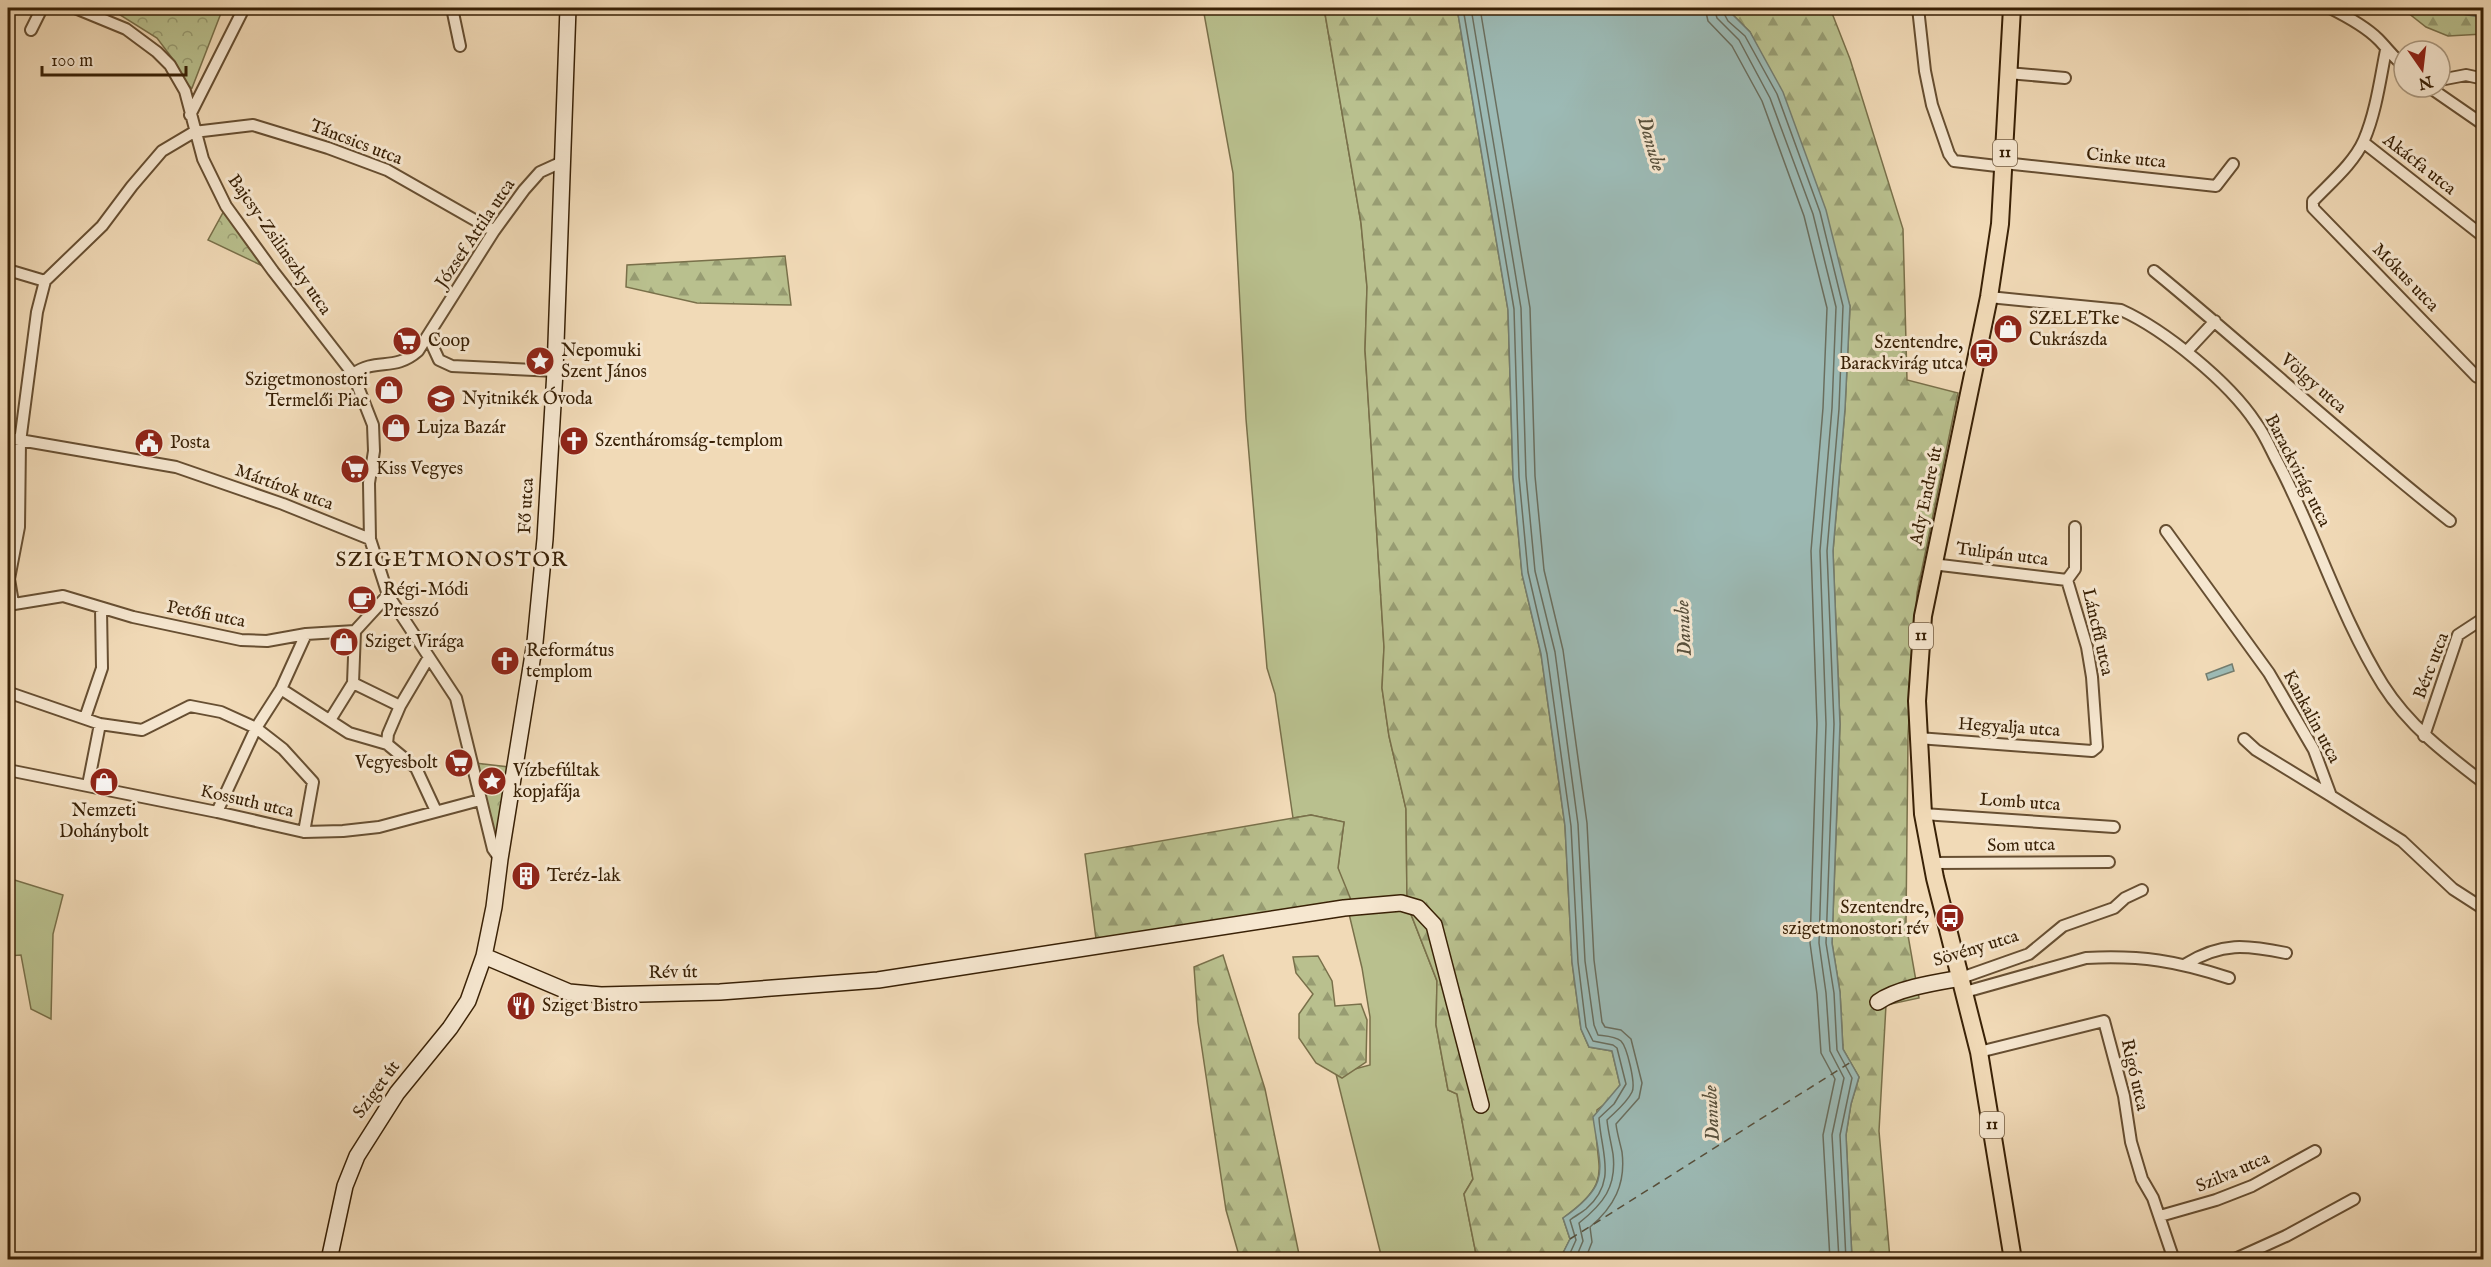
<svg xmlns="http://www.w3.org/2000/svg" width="2491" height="1267" font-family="'IM FELL English',serif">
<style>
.grass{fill:#b9c08e;stroke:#79704a;stroke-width:1.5}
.forest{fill:url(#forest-firs);stroke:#79704a;stroke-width:1.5}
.park{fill:url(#park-crowns);stroke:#79704a;stroke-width:1.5}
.water{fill:#9cbab5;stroke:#747d6f;stroke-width:1.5}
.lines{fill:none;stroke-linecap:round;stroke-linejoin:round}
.shore{stroke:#6a6e5e;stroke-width:1.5}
.stream{stroke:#747d6f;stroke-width:3}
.ferry{stroke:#574f3b;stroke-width:1.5;stroke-dasharray:8 6;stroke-linecap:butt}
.street-casing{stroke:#674f32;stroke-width:14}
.secondary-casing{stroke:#392106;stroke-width:18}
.primary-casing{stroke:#392106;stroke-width:20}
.street{stroke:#f6e7d0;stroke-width:10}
.secondary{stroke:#f6e7d0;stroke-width:15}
.primary{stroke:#f1dab7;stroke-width:16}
.labels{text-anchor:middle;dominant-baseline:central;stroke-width:6;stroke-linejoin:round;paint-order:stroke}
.shield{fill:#f6e7d0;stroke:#725c43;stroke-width:1.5}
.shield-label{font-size:16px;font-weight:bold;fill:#392106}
.street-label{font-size:18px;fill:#392106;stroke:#f6e7d0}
.poi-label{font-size:18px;fill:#392106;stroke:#f6e7d0;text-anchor:start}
.water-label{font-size:20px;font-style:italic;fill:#574f3b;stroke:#f6e7d0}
.quarter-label{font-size:21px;letter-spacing:1.5px;fill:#392106;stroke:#f6e7d0}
</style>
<defs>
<pattern id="forest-firs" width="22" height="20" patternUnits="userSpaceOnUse" patternTransform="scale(1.5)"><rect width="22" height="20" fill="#b9c08e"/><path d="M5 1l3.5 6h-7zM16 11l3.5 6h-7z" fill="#979c72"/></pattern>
<pattern id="park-crowns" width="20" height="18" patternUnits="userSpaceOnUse" patternTransform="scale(1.5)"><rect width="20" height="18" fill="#b9c08e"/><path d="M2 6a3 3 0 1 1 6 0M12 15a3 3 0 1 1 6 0" fill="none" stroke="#979c72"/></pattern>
</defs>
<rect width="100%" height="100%" fill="#f1dab7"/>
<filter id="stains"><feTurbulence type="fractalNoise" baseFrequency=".00333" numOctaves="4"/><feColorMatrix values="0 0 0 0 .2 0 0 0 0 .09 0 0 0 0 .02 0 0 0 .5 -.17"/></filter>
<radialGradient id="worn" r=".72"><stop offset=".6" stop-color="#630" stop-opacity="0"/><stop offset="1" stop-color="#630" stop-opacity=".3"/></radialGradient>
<path class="grass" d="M1203,8H1324L1361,223L1367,287L1365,350L1384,647L1382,688L1389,736L1406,809L1407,904L1437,981L1436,1025L1448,1090L1457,1094L1473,1179L1464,1194L1477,1259H1382L1336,1074L1370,1065V1017L1362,968L1338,868L1344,822L1311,815L1293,818L1275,694L1267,668L1246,419L1233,173Z
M8,878L63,895L53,934L51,1019L31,1009L21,955L8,956Z"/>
<path class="forest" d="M1324,8H1457L1508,310L1513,477L1522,574L1541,654L1565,826L1572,962L1581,1029L1589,1047L1612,1051L1620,1085L1610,1100L1597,1110C1590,1166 1621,1177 1563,1218L1570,1239L1560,1259H1477L1464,1194L1473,1179L1457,1094L1448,1090L1436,1025L1437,981L1407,904L1406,809L1389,736L1382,688L1384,647L1365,350L1367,287L1361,223Z
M1726,8H1830L1850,59L1903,229L1907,380L1958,393L1917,593L1908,735L1906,924L1919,998L1886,1005L1879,1131L1890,1259H1852L1846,1135L1851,1104L1859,1077L1843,1049L1840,992L1832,943L1840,724L1833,551L1845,409L1850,306L1759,50L1750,32Z
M2387,8H2480L2483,10V34L2448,36L2426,27L2408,13Z
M785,256L791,305L697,303L626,287L627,265Z
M1311,815L1344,822L1338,868L1351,900L1096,939L1085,854Z
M1223,955L1265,1089L1300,1259H1240L1226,1210L1198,1022L1194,967Z
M1318,956L1332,981L1335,1006L1361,1004L1367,1020L1366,1062L1342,1078L1316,1063L1299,1038V1014L1313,994L1296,973L1293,957Z"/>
<path class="park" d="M109,8H223L192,88L188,89L175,62L157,38Z
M225,209L267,268L208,240Z
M475,763L509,767L498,845L492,830Z"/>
<path class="water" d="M1457,8H1726L1750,32L1783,92L1826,210L1850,306L1845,409L1833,551L1840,724L1832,943L1840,992L1843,1049L1859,1077L1851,1104L1846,1135L1852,1259H1560L1570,1239L1563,1218C1613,1183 1600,1170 1593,1117L1620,1085L1612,1051L1589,1047L1581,1029L1572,962L1565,826L1541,654L1522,574L1513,477L1508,310Z
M2232,664L2234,671L2208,680L2206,674Z"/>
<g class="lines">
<path class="shore" d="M1463,8L1514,309L1519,477L1528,572L1547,654L1571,826L1578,962L1586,1027L1593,1041L1613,1045L1617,1048L1626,1084L1614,1104L1599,1118C1601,1153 1618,1181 1586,1209C1581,1213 1575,1216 1570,1220L1576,1240L1567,1260
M1471,8L1521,308L1526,476L1535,571L1555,652L1578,824L1585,961L1594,1025L1598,1035C1606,1036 1615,1036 1621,1041C1627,1047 1636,1084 1632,1092C1626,1104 1616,1111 1607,1120C1608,1131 1611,1142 1613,1154C1617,1187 1603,1204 1579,1223L1583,1241L1575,1260
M1480,8L1530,308L1535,476L1544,570L1563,650L1587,823L1594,960L1602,1022L1605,1027L1621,1030L1631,1039L1642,1083L1639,1098L1616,1124C1617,1133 1620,1143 1622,1152C1626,1184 1614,1207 1590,1227L1592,1242L1585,1260
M1705,8L1708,21L1732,46L1762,101L1804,216L1827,308L1823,408L1811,551L1817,724L1810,943L1817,994L1821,1053L1835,1079L1823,1135L1830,1260
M1714,8L1717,18L1739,40L1770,98L1813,214L1836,307L1832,408L1820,551L1826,724L1819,943L1826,993L1830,1051L1844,1078L1832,1135L1839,1260
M1721,8L1728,21L1745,36L1777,94L1820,212L1843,306L1839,409L1827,551L1834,724L1826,943L1834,993L1837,1050L1852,1078L1840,1135L1846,1260"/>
<path class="stream" d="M2431,8L2484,17"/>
<path class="ferry" d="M1570,1239L1851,1062"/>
<g class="street-casing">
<path id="street" d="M75,8L126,29L157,52L170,65L185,91L203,159L226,206L273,271L353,374L373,425L374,451L369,483L370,539L388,595L456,698L493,849L500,859
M452,8L460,46
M1918,8L1925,71L1932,105L1949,154L1954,161L1997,166L2004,163L2216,186L2233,164
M2330,8C2346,16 2365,26 2378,39C2387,48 2394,58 2404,66
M31,30L42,8
M2386,50C2380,80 2376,112 2364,140C2354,163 2330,183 2313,201V208L2477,377
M2008,73L2065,78
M2440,80L2466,75L2484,79
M2429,87L2484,125
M190,115L244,8
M2363,142L2484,237
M8,270L45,281
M2154,271C2254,353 2348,441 2450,521
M1989,297L2121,310C2165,330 2229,382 2256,423C2265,435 2271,450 2278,463C2316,535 2340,616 2383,685C2409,726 2446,754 2484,783
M428,336L439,360L452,366L555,371
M2187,351L2215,321
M353,374C377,357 394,372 418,351L494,231L524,190L540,172L562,162
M8,438L176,467L283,504L370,539
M2166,531L2269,673L2314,750L2331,796L2402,841L2453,889L2484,909
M1932,564L2067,580
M2067,580L2075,569V527
M13,603L9,579L19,527L20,442L37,312L45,281L102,226L132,186L162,151L194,132L253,125L328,148L387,170L494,231
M8,605L63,596L133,617L241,640L267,641L306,634L355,631L388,595
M353,683L400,706L388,734L387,744
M281,689L349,733L387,744L416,768L436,811
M10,693L100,724L142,730L190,706L221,712L256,728L283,749L313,782L304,832
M400,706L429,657
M85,718L102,668L101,609
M330,720L353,683L355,631
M2424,736L2458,635L2484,618
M1918,738L2092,751L2097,747L2092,677L2087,647L2067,580
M2244,739L2256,750L2331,796
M8,770L217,812L304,832L343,831L379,827L480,800
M88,785L100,724
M217,812L256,728L281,689L306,634
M1923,814L2114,827
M1933,863L2109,862
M2186,964C2222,942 2246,945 2286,953
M1961,978L2029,954L2063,926L2114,908L2125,898L2142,890
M1965,992L2086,958C2141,955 2177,961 2229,978
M1979,1052L2104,1021L2124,1096L2131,1142L2142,1179L2153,1198L2174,1260
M2160,1216L2216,1200L2252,1186L2315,1151
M2233,1260L2286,1236L2354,1199"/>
</g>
<g class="secondary-casing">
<path id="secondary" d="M484,956L569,992L601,995L720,992L878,980L1344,908L1401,903L1418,908L1434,925L1481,1105
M1878,1002C1897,988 1938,982 1961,978
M329,1260L345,1186L357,1156L397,1093L450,1028L468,1001L484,956L494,907L500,859L535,642L545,539L555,371L568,8"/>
</g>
<g class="primary-casing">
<path id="primary" d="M2012,8L2000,224L1989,297L1923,616L1917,701L1923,814L1935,878L1979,1052L2013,1260"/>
</g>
<use href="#street" class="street"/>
<use href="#secondary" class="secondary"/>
<use href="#primary" class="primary"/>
</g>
<defs>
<g id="shop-disc" transform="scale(1.5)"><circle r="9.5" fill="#8f2418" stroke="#f6e7d0"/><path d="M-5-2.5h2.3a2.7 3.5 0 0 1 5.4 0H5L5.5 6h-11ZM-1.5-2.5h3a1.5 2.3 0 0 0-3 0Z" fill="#fff"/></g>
<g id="supermarket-disc" transform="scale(1.5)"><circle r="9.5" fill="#8f2418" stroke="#f6e7d0"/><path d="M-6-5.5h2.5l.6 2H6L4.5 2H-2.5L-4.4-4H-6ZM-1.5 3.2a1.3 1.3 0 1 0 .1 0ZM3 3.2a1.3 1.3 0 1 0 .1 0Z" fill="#fff"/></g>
<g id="bus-disc" transform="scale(1.5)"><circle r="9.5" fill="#8f2418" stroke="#f6e7d0"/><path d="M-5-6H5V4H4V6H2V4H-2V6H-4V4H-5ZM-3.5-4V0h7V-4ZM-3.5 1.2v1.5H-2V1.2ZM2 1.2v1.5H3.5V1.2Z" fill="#fff"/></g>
<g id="sight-disc" transform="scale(1.5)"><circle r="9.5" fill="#8f2418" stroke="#f6e7d0"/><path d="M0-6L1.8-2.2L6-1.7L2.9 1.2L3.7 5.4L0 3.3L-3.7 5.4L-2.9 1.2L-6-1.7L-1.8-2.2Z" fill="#fff"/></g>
<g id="school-disc" transform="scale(1.5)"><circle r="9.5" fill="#8f2418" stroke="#f6e7d0"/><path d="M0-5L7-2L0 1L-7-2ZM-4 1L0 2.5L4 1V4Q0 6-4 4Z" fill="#fff"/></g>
<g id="church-disc" transform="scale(1.5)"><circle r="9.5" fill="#8f2418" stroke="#f6e7d0"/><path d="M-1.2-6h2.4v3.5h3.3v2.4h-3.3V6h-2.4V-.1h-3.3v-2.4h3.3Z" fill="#fff"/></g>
<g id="civic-disc" transform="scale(1.5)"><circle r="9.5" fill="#8f2418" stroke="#f6e7d0"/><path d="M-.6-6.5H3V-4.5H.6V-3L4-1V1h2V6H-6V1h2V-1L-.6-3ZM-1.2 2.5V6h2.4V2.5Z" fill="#fff"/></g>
<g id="cafe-disc" transform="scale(1.5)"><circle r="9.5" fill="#8f2418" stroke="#f6e7d0"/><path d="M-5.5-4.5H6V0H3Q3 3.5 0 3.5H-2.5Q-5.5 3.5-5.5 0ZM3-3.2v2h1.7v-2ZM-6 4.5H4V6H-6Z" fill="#fff"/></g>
<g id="building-disc" transform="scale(1.5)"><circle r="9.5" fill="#8f2418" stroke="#f6e7d0"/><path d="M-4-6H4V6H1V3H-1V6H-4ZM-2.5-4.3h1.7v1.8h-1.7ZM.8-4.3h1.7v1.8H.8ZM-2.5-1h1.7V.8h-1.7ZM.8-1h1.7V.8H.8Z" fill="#fff"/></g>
<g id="restaurant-disc" transform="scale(1.5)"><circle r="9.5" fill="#8f2418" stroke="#f6e7d0"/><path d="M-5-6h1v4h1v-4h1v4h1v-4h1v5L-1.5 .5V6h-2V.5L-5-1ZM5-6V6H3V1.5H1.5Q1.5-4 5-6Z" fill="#fff"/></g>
</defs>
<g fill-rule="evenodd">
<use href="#shop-disc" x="2008" y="329"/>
<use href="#supermarket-disc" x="407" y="341"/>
<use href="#bus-disc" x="1984" y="353"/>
<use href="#sight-disc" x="540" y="361"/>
<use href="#shop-disc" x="389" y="390"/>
<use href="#school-disc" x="441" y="399"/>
<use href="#shop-disc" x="396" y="428"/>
<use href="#church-disc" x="574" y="441"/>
<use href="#civic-disc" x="149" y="443"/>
<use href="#supermarket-disc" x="355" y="469"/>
<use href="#cafe-disc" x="362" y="600"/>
<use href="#shop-disc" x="344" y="642"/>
<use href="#church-disc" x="505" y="661"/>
<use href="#supermarket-disc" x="459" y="763"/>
<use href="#sight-disc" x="492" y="781"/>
<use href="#shop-disc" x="104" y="782"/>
<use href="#building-disc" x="526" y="876"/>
<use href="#bus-disc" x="1950" y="918"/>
<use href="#restaurant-disc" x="521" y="1006"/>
</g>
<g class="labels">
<g class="shield">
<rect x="1993" y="140" width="24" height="26" rx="4.5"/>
<rect x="1909" y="623" width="24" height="26" rx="4.5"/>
<rect x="1980" y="1112" width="24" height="26" rx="4.5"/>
</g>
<g class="shield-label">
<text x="2005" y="153">11</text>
<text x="1921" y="636">11</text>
<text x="1992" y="1125">11</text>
</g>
<g class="street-label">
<text transform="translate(356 143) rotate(21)">Táncsics utca</text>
<text transform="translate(2126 159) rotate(6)">Cinke utca</text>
<text transform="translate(2419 165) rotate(38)">Akácfa utca</text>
<text transform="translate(476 234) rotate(-56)">József Attila utca</text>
<text transform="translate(279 245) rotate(55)">Bajcsy-Zsilinszky utca</text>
<text transform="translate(2405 278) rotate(46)">Mókus utca</text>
<text transform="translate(2313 384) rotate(41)">Völgy utca</text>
<text transform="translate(2297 471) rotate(63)">Barackvirág utca</text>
<text transform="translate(284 488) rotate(20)">Mártírok utca</text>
<text transform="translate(1927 496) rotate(-78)">Ady Endre út</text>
<text transform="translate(527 506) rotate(-87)">Fő utca</text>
<text transform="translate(2002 555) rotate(7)">Tulipán utca</text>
<text transform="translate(206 615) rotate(11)">Petőfi utca</text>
<text transform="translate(2097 632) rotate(77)">Láncfű utca</text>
<text transform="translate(2432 666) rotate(-69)">Bérc utca</text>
<text transform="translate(2311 717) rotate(62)">Kankalin utca</text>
<text transform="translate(2009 728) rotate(4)">Hegyalja utca</text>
<text transform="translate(247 802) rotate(13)">Kossuth utca</text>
<text transform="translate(2020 803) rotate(4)">Lomb utca</text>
<text transform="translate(2021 846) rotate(-1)">Som utca</text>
<text transform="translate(1976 949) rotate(-17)">Sövény utca</text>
<text transform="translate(673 973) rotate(-1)">Rév út</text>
<text transform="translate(2134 1075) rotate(77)">Rigó utca</text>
<text transform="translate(377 1090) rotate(-54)">Sziget út</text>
<text transform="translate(2233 1173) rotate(-23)">Szilva utca</text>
</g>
<g class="poi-label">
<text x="2029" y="319">SZELETke<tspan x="2029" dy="21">Cukrászda</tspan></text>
<text x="428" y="341">Coop</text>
<text x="1963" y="343" text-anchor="end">Szentendre,<tspan x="1963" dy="21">Barackvirág utca</tspan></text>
<text x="561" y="351">Nepomuki<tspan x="561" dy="21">Szent János</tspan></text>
<text x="368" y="380" text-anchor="end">Szigetmonostori<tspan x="368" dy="21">Termelői Piac</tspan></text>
<text x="462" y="399">Nyitnikék Óvoda</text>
<text x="417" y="428">Lujza Bazár</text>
<text x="595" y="441">Szentháromság-templom</text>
<text x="170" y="443">Posta</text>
<text x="376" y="469">Kiss Vegyes</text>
<text x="383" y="590">Régi-Módi<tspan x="383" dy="21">Presszó</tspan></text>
<text x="365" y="642">Sziget Virága</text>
<text x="526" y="651">Református<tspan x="526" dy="21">templom</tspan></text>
<text x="438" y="763" text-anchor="end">Vegyesbolt</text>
<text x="513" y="771">Vízbefúltak<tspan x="513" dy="21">kopjafája</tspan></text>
<text x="104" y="811" text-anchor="middle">Nemzeti<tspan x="104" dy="21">Dohánybolt</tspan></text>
<text x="547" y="876">Teréz-lak</text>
<text x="1929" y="908" text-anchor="end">Szentendre,<tspan x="1929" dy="21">szigetmonostori rév</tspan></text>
<text x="542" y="1006">Sziget Bistro</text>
</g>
<g class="water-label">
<text transform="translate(1651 144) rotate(74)">Danube</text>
<text transform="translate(1684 628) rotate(-93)">Danube</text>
<text transform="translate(1712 1113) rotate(-93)">Danube</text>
</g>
<g class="quarter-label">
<text x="452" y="560">SZIGETMONOSTOR</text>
</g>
</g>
<rect width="2491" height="1267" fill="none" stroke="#f1dab7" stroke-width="30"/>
<rect x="9" y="9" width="2473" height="1249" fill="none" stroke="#392106" stroke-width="3"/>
<rect x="15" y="15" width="2461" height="1237" fill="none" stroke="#392106" stroke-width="1.5"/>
<g transform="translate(2422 69) rotate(166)"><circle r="28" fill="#f6e7d0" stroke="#aa987f" stroke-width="1.5"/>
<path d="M0-4.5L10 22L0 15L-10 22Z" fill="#8f2418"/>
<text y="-9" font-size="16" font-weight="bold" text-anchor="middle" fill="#392106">N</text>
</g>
<path d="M42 66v9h144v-9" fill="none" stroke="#392106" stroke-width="3"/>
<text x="51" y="66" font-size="18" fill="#392106" stroke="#f6e7d0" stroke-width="4.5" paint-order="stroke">100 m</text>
<rect width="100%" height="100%" filter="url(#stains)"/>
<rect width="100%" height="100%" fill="url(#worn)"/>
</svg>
